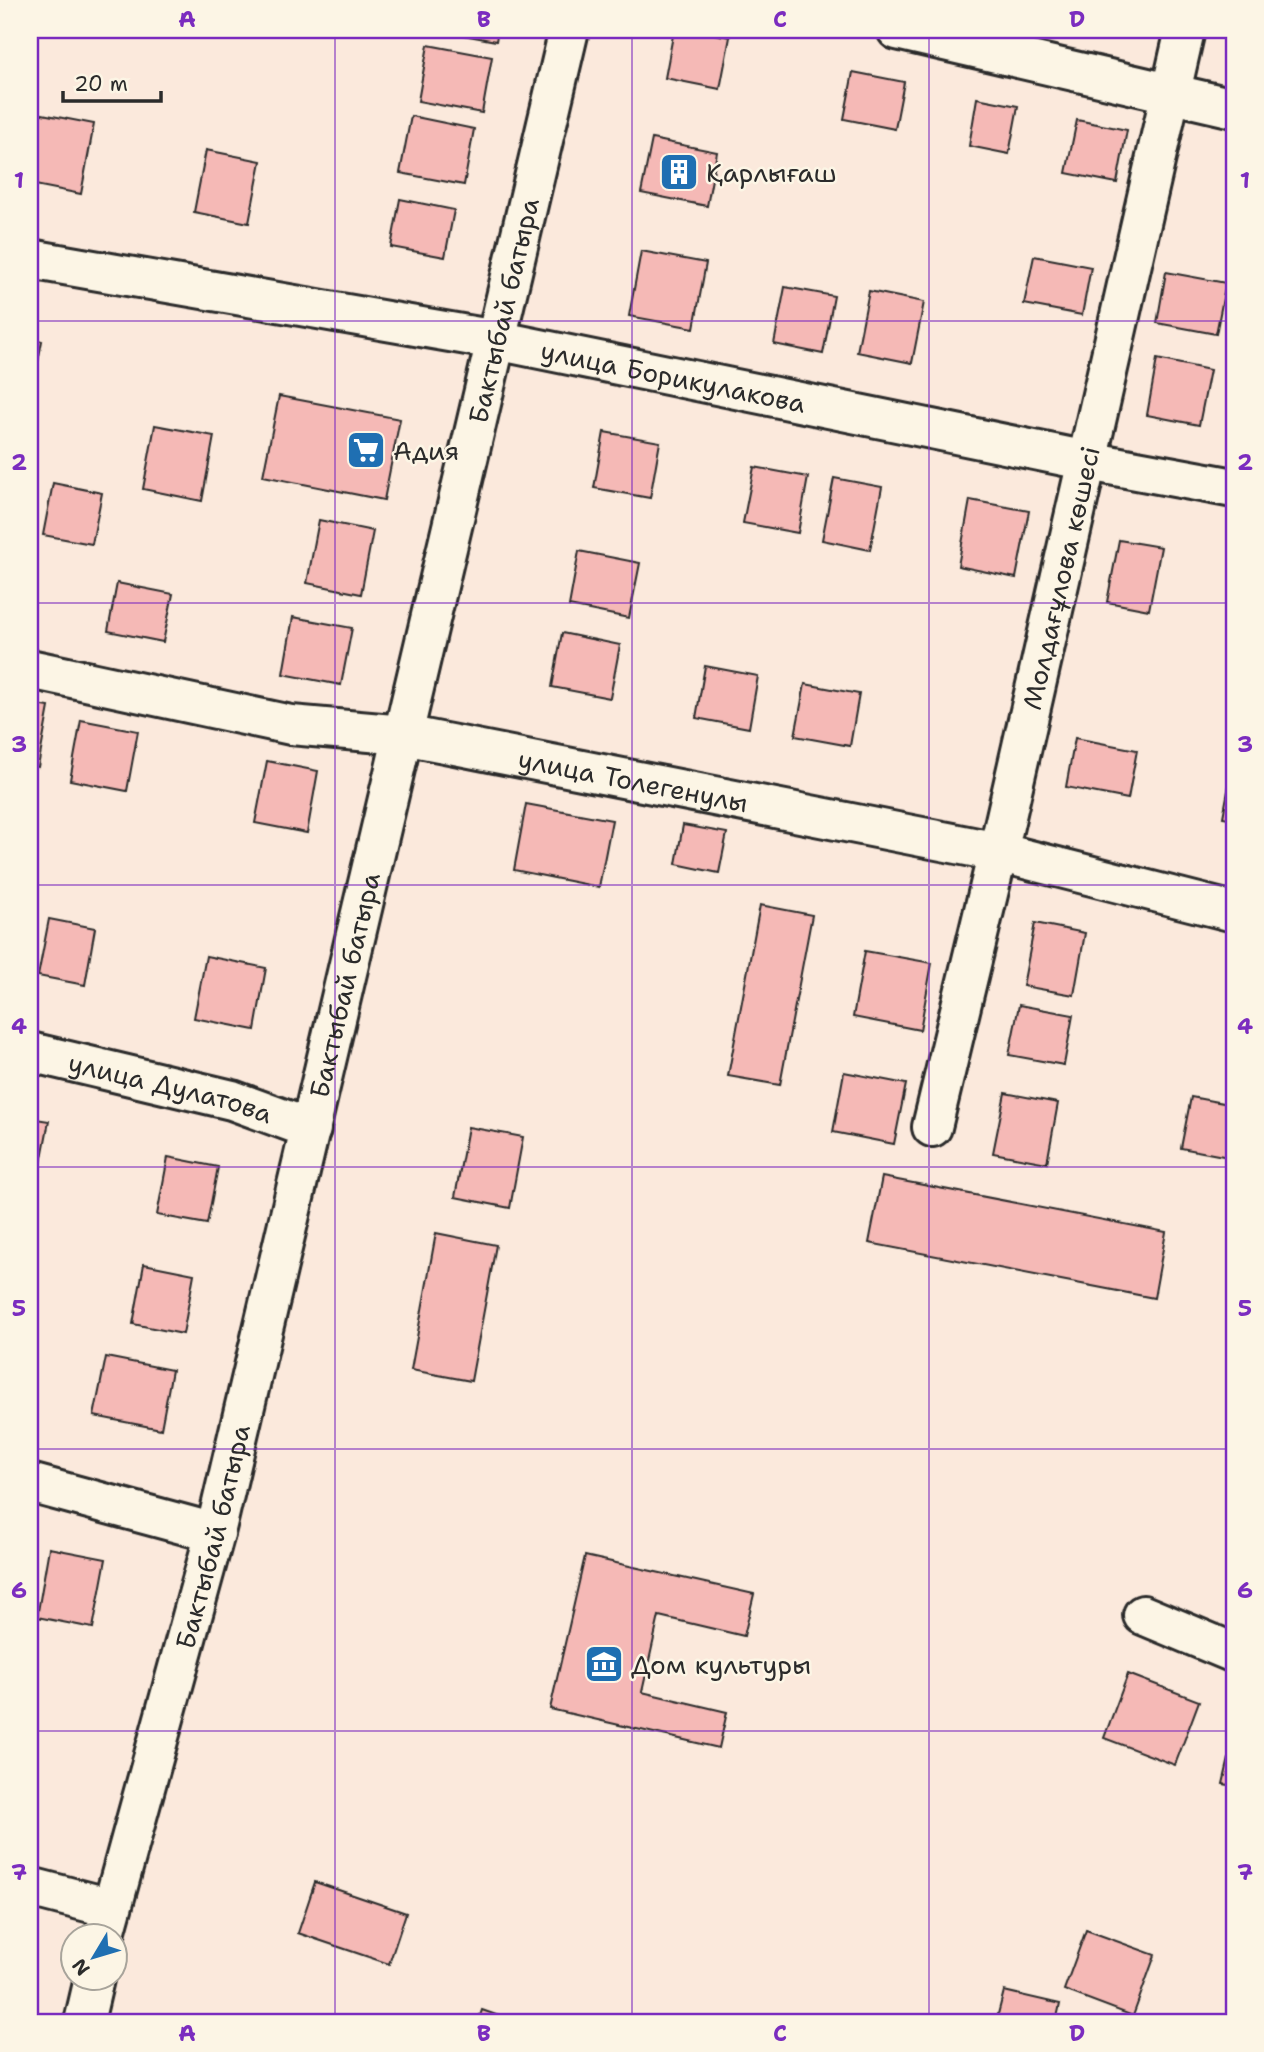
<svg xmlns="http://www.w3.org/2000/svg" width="1264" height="2052" font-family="'Shantell Sans',sans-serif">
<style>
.building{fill:#f5b9b6;stroke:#2b2b2b;stroke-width:2}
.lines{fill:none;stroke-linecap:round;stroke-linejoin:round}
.minor-casing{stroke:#2b2b2b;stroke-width:44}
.minor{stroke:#fcf5e5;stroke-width:38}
.grid{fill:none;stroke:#7b2cbf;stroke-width:2;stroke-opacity:0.55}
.labels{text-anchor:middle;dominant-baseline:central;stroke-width:5;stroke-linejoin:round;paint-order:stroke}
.poi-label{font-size:26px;fill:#2b2b2b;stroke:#fcf5e5;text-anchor:start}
.street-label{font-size:26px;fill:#2b2b2b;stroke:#fcf5e5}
.neatline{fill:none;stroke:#7b2cbf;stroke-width:2.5}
.grid-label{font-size:23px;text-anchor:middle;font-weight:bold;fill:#7b2cbf}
</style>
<rect width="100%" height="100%" fill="#fbe9dc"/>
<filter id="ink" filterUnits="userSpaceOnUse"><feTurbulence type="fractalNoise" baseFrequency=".0143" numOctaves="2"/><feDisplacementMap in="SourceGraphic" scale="14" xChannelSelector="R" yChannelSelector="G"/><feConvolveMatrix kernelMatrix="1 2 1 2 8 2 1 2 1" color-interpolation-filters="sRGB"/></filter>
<g filter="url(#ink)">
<path class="building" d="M453,30H498L496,41L452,33Z
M674,30H692L730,37L720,89L665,78Z
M1229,30H1234V52L1225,50Z
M428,45L492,57L482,113L418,101Z
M853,72L904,82L895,129L844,119Z
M977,98L1018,106L1009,154L969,146Z
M32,112L94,124L81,194L30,184V125Z
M411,116L474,129L464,185L400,173Z
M1077,120L1127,130L1117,183L1066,173Z
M652,139L717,152L707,206L641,193Z
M206,150L261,161L249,223L194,212Z
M400,199L454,210L445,257L391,247Z
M641,251L706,263L694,328L629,316Z
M1034,256L1091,267L1082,315L1024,304Z
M1166,272L1226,283L1216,334L1157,323Z
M785,287L834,296L823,354L774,344Z
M869,291L924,302L912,363L857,352Z
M30,338L42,341L30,403Z
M1157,359L1210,370L1199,425L1147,415Z
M279,396L400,419L384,500L263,476Z
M155,425L214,436L202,501L143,489Z
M604,432L660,442L650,498L594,488Z
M754,467L808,477L798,533L743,523Z
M834,478L882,487L870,550L822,540Z
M53,483L102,493L92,544L43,535Z
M970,500L1029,511L1016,578L958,566Z
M319,520L373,531L361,594L307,583Z
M1119,540L1161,547L1149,610L1107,602Z
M579,551L640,563L629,618L569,606Z
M117,583L173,594L163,642L108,631Z
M293,617L352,628L341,685L283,674Z
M562,633L620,645L610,698L552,687Z
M705,666L758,676L749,728L696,718Z
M805,684L859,694L850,746L795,736Z
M30,704L49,707L38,767L30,765Z
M81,720L138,731L127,791L70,780Z
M1075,738L1137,750L1128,799L1066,787Z
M267,761L318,771L307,833L255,823Z
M1233,764L1234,765V819L1223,817Z
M526,804L612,820L599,887L514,870Z
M683,825L727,833L719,873L676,864Z
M760,905L812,915L780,1085L728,1076Z
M49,919L95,928L85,985L38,976Z
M1035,923L1085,933L1074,995L1023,986Z
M865,951L932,963L920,1030L853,1017Z
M206,956L266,968L255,1030L194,1018Z
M1019,1005L1073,1015L1064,1065L1009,1055Z
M844,1072L906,1084L894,1144L833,1132Z
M1005,1093L1058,1103L1047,1163L993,1153Z
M1191,1097L1234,1105V1158L1181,1148Z
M30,1118L49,1121L38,1179L30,1177Z
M468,1127L523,1137L510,1208L455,1197Z
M168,1157L218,1167L207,1224L157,1215Z
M882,1177L1166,1232L1154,1298L869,1243Z
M436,1233L496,1245L471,1381L411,1370Z
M144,1264L194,1274L183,1334L133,1324Z
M106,1357L172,1370L161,1429L94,1416Z
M1234,1524V1553L1228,1552Z
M49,1548L106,1559L93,1628L37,1617Z
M585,1556L754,1594L744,1636L659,1616L642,1692L727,1712L719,1748L550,1709Z
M1128,1674L1199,1701L1175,1765L1104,1738Z
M1234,1737V1786L1223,1784Z
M315,1882L406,1913L389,1964L298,1933Z
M1086,1930L1155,1955L1133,2016L1064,1990Z
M1004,1991L1060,2004L1056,2022H996Z
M482,2010L516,2022H478Z"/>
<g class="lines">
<g class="minor-casing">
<g id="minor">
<path d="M897,30L1234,108"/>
<path id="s1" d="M30,259L496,340L1088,461L1234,488"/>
<path id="s2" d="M30,669L291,725L404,735L998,852L1234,912"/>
<path id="s3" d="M30,1052L232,1100L311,1129"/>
<path id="s4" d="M932,1127L998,852L1185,30"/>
<path d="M30,1483L215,1533"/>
<path d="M1143,1615L1234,1653"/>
<path d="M30,1887L111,1908"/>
<path id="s5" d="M104,1937L215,1533L569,30"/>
<path d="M84,2022L94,1979"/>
</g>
</g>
<use href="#minor" class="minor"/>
</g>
</g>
<path class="grid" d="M335,30V2022M632,30V2022M929,30V2022M30,321H1234M30,603H1234M30,885H1234M30,1167H1234M30,1449H1234M30,1731H1234"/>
<defs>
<g id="building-square" transform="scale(2.0125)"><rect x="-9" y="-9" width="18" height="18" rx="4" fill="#1f6fb2" stroke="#fcf5e5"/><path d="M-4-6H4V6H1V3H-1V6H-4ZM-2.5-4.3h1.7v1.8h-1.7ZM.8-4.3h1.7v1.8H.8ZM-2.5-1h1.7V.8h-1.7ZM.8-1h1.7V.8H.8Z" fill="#fff"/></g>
<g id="supermarket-square" transform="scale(2.0125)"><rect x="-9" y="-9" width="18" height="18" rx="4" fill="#1f6fb2" stroke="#fcf5e5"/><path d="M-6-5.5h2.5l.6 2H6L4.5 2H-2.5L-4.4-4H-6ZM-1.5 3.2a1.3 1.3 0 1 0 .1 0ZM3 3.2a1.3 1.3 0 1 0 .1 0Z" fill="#fff"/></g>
<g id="museum-square" transform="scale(2.0125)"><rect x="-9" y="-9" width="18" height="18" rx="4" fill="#1f6fb2" stroke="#fcf5e5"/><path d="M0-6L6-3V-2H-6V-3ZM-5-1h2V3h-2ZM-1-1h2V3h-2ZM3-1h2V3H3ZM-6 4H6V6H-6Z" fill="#fff"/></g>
</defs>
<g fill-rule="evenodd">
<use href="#building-square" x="679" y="172"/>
<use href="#supermarket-square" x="366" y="450"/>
<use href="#museum-square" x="604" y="1664"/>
</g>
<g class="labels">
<g class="poi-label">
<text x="706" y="172">Қарлығаш</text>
<text x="393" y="450">Адия</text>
<text x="631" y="1664">Дом культуры</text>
</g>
<g class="street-label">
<text stroke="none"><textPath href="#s5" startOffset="1675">Бактыбай батыра</textPath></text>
<text stroke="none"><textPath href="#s1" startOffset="654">улица Борикулакова</textPath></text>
<text stroke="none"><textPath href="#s4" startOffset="564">Молдағұлова көшесі</textPath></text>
<text stroke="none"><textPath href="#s2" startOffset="614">улица Толегенулы</textPath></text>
<text stroke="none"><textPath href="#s5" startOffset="982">Бактыбай батыра</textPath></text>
<text stroke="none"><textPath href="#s3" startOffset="145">улица Дулатова</textPath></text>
<text stroke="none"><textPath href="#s5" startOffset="415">Бактыбай батыра</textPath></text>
</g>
</g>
<rect width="1264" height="2052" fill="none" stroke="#fcf5e5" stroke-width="77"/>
<g transform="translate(94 1957) rotate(232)"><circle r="33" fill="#fcf5e5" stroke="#a8a49b" stroke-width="2"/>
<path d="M0-5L12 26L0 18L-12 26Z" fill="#1f6fb2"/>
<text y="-10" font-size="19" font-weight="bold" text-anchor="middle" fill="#2b2b2b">N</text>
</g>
<path d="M63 91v10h98v-10" fill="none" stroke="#2b2b2b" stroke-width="3.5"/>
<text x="74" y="91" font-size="21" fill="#2b2b2b" stroke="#fcf5e5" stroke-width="5" paint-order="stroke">20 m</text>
<rect x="38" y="38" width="1188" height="1976" class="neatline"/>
<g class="grid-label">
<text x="187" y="27">A</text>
<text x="484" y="27">B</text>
<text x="780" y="27">C</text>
<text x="1077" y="27">D</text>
<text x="19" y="188">1</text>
<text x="1245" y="188">1</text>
<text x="19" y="470">2</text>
<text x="1245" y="470">2</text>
<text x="19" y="752">3</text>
<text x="1245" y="752">3</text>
<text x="19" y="1034">4</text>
<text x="1245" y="1034">4</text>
<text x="19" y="1316">5</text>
<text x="1245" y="1316">5</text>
<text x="19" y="1598">6</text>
<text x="1245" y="1598">6</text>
<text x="19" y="1880">7</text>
<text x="1245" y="1880">7</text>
<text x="187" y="2041">A</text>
<text x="484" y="2041">B</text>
<text x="780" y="2041">C</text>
<text x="1077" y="2041">D</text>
</g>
</svg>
